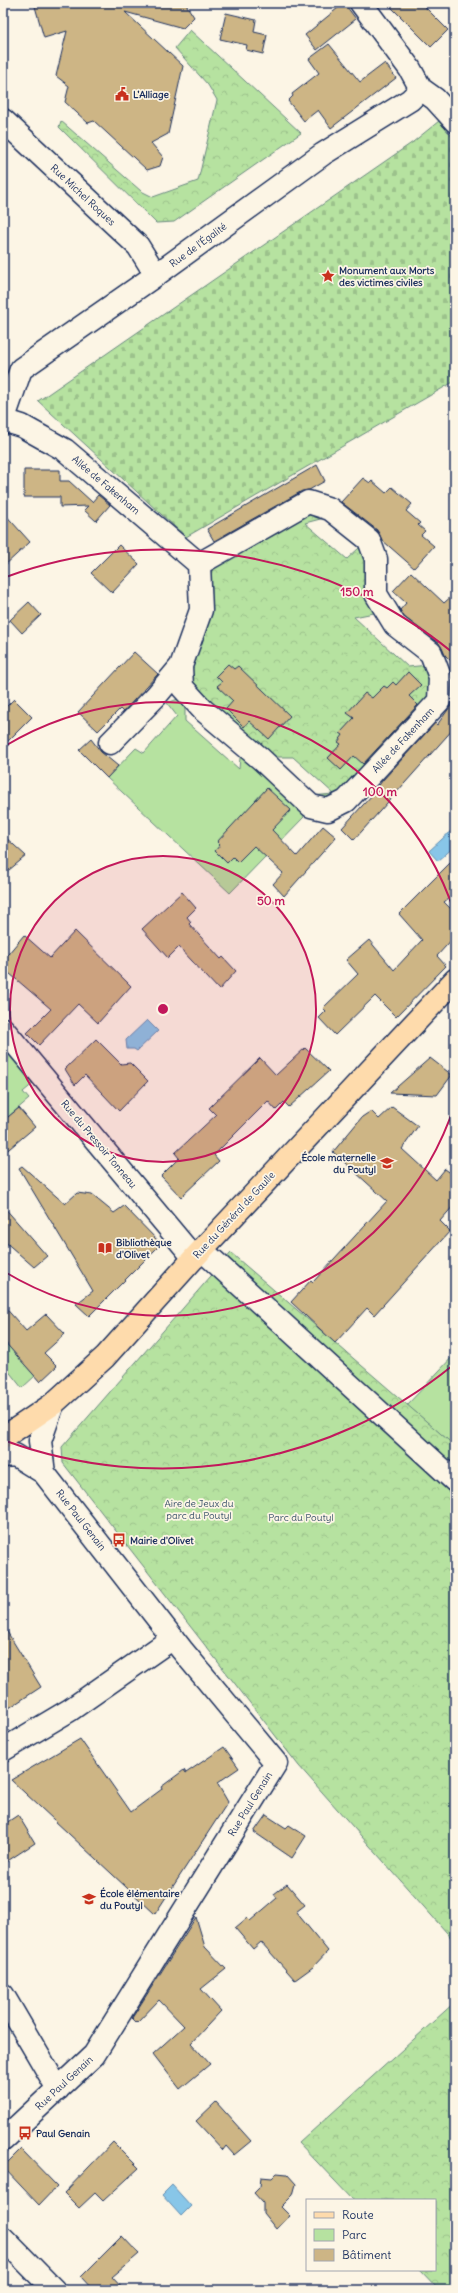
<svg xmlns="http://www.w3.org/2000/svg" width="458" height="2293" font-family="Delius,sans-serif">
<style>
.green{fill:#b6e2a0;stroke:#68887f}
.forest{fill:url(#forest-crowns);stroke:#68887f}
.cemetery{fill:url(#cemetery-stones);stroke:#68887f}
.water{fill:#88c6e8;stroke:#5c8ab1}
.building{fill:#cdb585;stroke:#1b2f5e}
.lines{fill:none;stroke-linecap:round;stroke-linejoin:round}
.minor-casing{stroke:#1b2f5e;stroke-width:25}
.major-casing{stroke:#1b2f5e;stroke-width:25}
.minor{stroke:#fcf5e5;stroke-width:22}
.major{stroke:#fedbac;stroke-width:22}
.ring{fill:none;stroke:#c2185b;stroke-width:2}
.labels{text-anchor:middle;dominant-baseline:central;stroke-width:3.5;stroke-linejoin:round;paint-order:stroke}
.poi-label{font-size:10px;font-weight:bold;fill:#1b2f5e;stroke:#fcf5e5;text-anchor:start}
.street-label{font-size:10px;fill:#1b2f5e;stroke:#fcf5e5}
.park-label{font-size:10px;fill:#3a536b;stroke:#fcf5e5}
.centre{fill:#c2185b;stroke:#fcf5e5;stroke-width:2}
.ring-label{font-size:12px;text-anchor:middle;font-weight:bold;fill:#c2185b;stroke:#fcf5e5;stroke-width:3.5;stroke-linejoin:round;paint-order:stroke}
</style>
<defs>
<pattern id="forest-crowns" width="20" height="18" patternUnits="userSpaceOnUse"><rect width="20" height="18" fill="#b6e2a0"/><path d="M2 6a3 3 0 1 1 6 0M12 15a3 3 0 1 1 6 0" fill="none" stroke="#9cc28c"/></pattern>
<pattern id="cemetery-stones" width="16" height="16" patternUnits="userSpaceOnUse"><rect width="16" height="16" fill="#b6e2a0"/><path d="M2 7V4a2 2 0 0 1 4 0v3zM10 15v-3a2 2 0 0 1 4 0v3z" fill="#9cc28c"/></pattern>
</defs>
<rect width="100%" height="100%" fill="#fcf5e5"/>
<filter id="ink" filterUnits="userSpaceOnUse"><feTurbulence type="fractalNoise" baseFrequency=".025" numOctaves="2"/><feDisplacementMap in="SourceGraphic" scale="8" xChannelSelector="R" yChannelSelector="G"/><feConvolveMatrix kernelMatrix="1 2 1 2 8 2 1 2 1" color-interpolation-filters="sRGB"/></filter>
<g filter="url(#ink)">
<path class="green" d="M181,698L185,699V721L239,769L241,747L302,809L304,817L230,893L107,778L136,748L144,753L177,716L167,703Z
M3,1043L35,1082L23,1092L29,1099L3,1121Z
M3,1340L35,1376L22,1388L3,1364Z
M455,1354V1446L407,1405Z"/>
<path class="forest" d="M190,30L301,133L174,222L156,223L59,127L61,121L141,191L153,197L198,181L217,100L208,85L175,48Z
M310,508L328,517L305,523L347,559L359,548L364,555L374,613L354,617L408,667L429,665L430,699L336,800L310,796L334,794L293,757H266L194,685L190,674L209,610L211,566Z
M231,1253L455,1446V1942L299,1766L63,1463L62,1447Z
M455,2002V2290H439L420,2270H435V2200H353L299,2143Z"/>
<path class="cemetery" d="M439,121L455,140V381L186,537L38,401L413,142Z"/>
<path class="water" d="M452,830L455,833V846L438,861L429,851Z
M147,1020L158,1031L137,1051L134,1049H127L126,1040Z
M172,2185L191,2206L181,2216L162,2195Z"/>
<path class="building" d="M34,3H185L194,17L183,28L125,12L183,66L168,134L151,143L163,157L160,166L147,170L94,121L88,123L65,102L69,86L56,76L67,31L44,38Z
M344,3L356,19L317,50L305,35Z
M387,3H421L448,30L431,47Z
M226,13L256,20L254,32L267,35L263,54L246,50L247,45L220,39Z
M329,44L360,82L385,63L396,78L331,128L318,110L304,121L288,101L293,96L292,94L319,73L309,59Z
M317,465L325,481L309,490L302,491L214,541L207,529Z
M24,470H60V481H69L92,502L98,495L110,505L96,521L84,510L88,506L60,507V497H24Z
M363,478L370,483L372,481L386,493L392,487L412,504L406,511L420,523L418,525L425,531L421,535L434,546L414,568L382,540L377,530L341,502Z
M3,512L30,542L3,567Z
M119,545L139,564L112,593L91,573Z
M411,572L444,603L455,593V665L445,655L439,643L404,617L400,610L406,603L393,591Z
M29,602L41,615L22,633L10,620Z
M134,652L158,674L123,712L120,709L98,731L78,712Z
M228,664L234,669L238,666L290,716L269,739L249,721L244,727L226,709L233,701L217,686L222,682L216,676Z
M408,672L421,685L409,696L418,705L363,764L354,756L341,770L328,758L341,744L338,742L343,735L340,733L354,718L347,713L365,693L372,698L384,686L387,688L393,682L396,685Z
M14,699L32,717L3,746V710Z
M455,700V727L354,840L342,828L373,794L382,781L435,723L437,725Z
M91,739L101,752L118,766L107,778L79,750Z
M267,788L291,810L272,830L297,856L323,826L336,837L284,896L273,884L283,873L254,846L238,862L233,857L227,863L215,851L220,845L217,842Z
M3,835L26,856L3,875Z
M455,858V893L444,902L455,913V936L437,956L446,966L396,1017L375,996L335,1035L319,1018L326,1011L323,1008L358,974L346,960L369,940L394,970L422,940L399,914Z
M182,892L196,908L187,917L191,922L189,924L221,959L223,957L236,971L219,990L179,947L168,958L142,929Z
M75,931L131,986L98,1023L78,1004L39,1045L27,1033L51,1009L3,968V960L24,935L50,958Z
M96,1039L121,1064L130,1063L148,1081L119,1111L85,1075L75,1085L65,1069Z
M305,1048L329,1071L289,1107L284,1102L276,1110L268,1101L214,1155L219,1161L181,1197L161,1176L179,1158L175,1153L216,1115L209,1108L260,1058L276,1075Z
M430,1058L452,1075L437,1095L390,1093Z
M392,1107L418,1126L402,1149L436,1180L445,1169L455,1176V1204L440,1221L450,1231L374,1315L367,1308L335,1343L291,1302L311,1280L313,1282L387,1201L333,1152L362,1117L371,1111L379,1119Z
M19,1108L35,1127L3,1154V1121Z
M22,1166L65,1204L77,1193L92,1195L114,1213L124,1206L161,1244L89,1316L76,1304L93,1291L19,1168Z
M3,1206L47,1256L34,1267L3,1240Z
M3,1305L26,1331L46,1314L65,1334L44,1353L57,1366L40,1382L3,1340Z
M3,1625L41,1687L3,1712Z
M80,1739L131,1812L162,1789L161,1787L184,1770L186,1773L224,1747L239,1768L217,1783L228,1802L155,1914L11,1780Z
M18,1815L35,1843L3,1864V1825Z
M266,1815L286,1828L289,1825L306,1836L292,1858L254,1832Z
M287,1884L305,1905L296,1912L328,1951L313,1967L295,1980L261,1942L253,1949L235,1928L247,1918L250,1921L277,1898L274,1894Z
M196,1917L205,1947L226,1969L201,1989L221,2011L191,2043L210,2064L180,2089L153,2054L184,2026L159,2000L137,2023L132,2018Z
M216,2102L251,2141L234,2155L226,2146L223,2150L196,2121Z
M113,2142L139,2168L103,2201L95,2193L79,2208L64,2193Z
M21,2149L57,2186L39,2205L3,2167Z
M277,2173L287,2174L296,2184L293,2195L281,2207L290,2216L276,2229L263,2213V2203L254,2193L260,2187L261,2177L272,2178Z
M122,2236L139,2254L112,2277L124,2290H93L81,2277Z"/>
<g class="lines">
<g class="minor-casing">
<path id="minor" d="M361,3L410,69L421,89L435,99L455,121
M3,120L138,246L156,275
M3,420L22,426L65,450L199,564L201,610L181,666L182,687L203,710L261,759L311,806L328,810L346,801L439,701L440,677L431,653L395,625L376,594V559L369,540L330,509L308,502L199,564
M3,421L21,369L156,275L323,154L410,100L421,89
M110,743L156,696L181,666
M3,1029L194,1258
M202,1250L455,1481
M3,1456L15,1455L44,1473L182,1650L276,1763L94,2055L3,2140
M44,1473L40,1441L53,1404
M3,1750L70,1710L173,1638
M3,1995L58,2089
M3,2238L54,2290"/>
</g>
<g class="major-casing">
<path id="major" d="M3,1438L53,1404L105,1357L194,1258L455,980"/>
</g>
<use href="#minor" class="minor"/>
<use href="#major" class="major"/>
</g>
</g>
<circle cx="163" cy="1009" r="153" fill="#c2185b" fill-opacity=".12"/>
<g class="ring">
<circle cx="163" cy="1009" r="153"/>
<path d="M455 1104A307 307 0 0 1 5 1272M5 746A307 307 0 0 1 455 914"/>
<path d="M452 1366A460 460 0 0 1 6 1441M6 577A460 460 0 0 1 452 652"/>
</g>
<defs>
<g id="civic-bare" transform="scale(1.08)"><path d="M-.6-6.5H3V-4.5H.6V-3L4-1V1h2V6H-6V1h2V-1L-.6-3ZM-1.2 2.5V6h2.4V2.5Z" fill="#c8321e" stroke="#fcf5e5" stroke-width="2.5" paint-order="stroke"/></g>
<g id="sight-bare" transform="scale(1.08)"><path d="M0-6L1.8-2.2L6-1.7L2.9 1.2L3.7 5.4L0 3.3L-3.7 5.4L-2.9 1.2L-6-1.7L-1.8-2.2Z" fill="#c8321e" stroke="#fcf5e5" stroke-width="2.5" paint-order="stroke"/></g>
<g id="school-bare" transform="scale(1.08)"><path d="M0-5L7-2L0 1L-7-2ZM-4 1L0 2.5L4 1V4Q0 6-4 4Z" fill="#c8321e" stroke="#fcf5e5" stroke-width="2.5" paint-order="stroke"/></g>
<g id="library-bare" transform="scale(1.08)"><path d="M-6-4Q-3-5.5-.7-3.5V5Q-3 3-6 4ZM6-4Q3-5.5 .7-3.5V5Q3 3 6 4Z" fill="#c8321e" stroke="#fcf5e5" stroke-width="2.5" paint-order="stroke"/></g>
<g id="bus-bare" transform="scale(1.08)"><path d="M-5-6H5V4H4V6H2V4H-2V6H-4V4H-5ZM-3.5-4V0h7V-4ZM-3.5 1.2v1.5H-2V1.2ZM2 1.2v1.5H3.5V1.2Z" fill="#c8321e" stroke="#fcf5e5" stroke-width="2.5" paint-order="stroke"/></g>
</defs>
<g fill-rule="evenodd">
<use href="#civic-bare" x="122" y="94"/>
<use href="#sight-bare" x="328" y="276"/>
<use href="#school-bare" x="387" y="1163"/>
<use href="#library-bare" x="105" y="1248"/>
<use href="#bus-bare" x="119" y="1540"/>
<use href="#school-bare" x="89" y="1899"/>
<use href="#bus-bare" x="25" y="2133"/>
</g>
<g class="labels">
<g class="poi-label">
<text x="133" y="94">L'Alliage</text>
<text x="339" y="270">Monument aux Morts<tspan x="339" dy="12">des victimes civiles</tspan></text>
<text x="376" y="1157" text-anchor="end">École maternelle<tspan x="376" dy="12">du Poutyl</tspan></text>
<text x="116" y="1242">Bibliothèque<tspan x="116" dy="12">d'Olivet</tspan></text>
<text x="130" y="1540">Mairie d'Olivet</text>
<text x="100" y="1893">École élémentaire<tspan x="100" dy="12">du Poutyl</tspan></text>
<text x="36" y="2133">Paul Genain</text>
</g>
<g class="street-label">
<text transform="translate(83 195) rotate(43)">Rue Michel Roques</text>
<text transform="translate(198 245) rotate(-36)">Rue de l'Égalité</text>
<text transform="translate(106 485) rotate(40)">Allée de Fakenham</text>
<text transform="translate(403 740) rotate(-47)">Allée de Fakenham</text>
<text transform="translate(99 1144) rotate(50)">Rue du Pressoir Tonneau</text>
<text transform="translate(234 1215) rotate(-47)">Rue du Général de Gaulle</text>
<text transform="translate(81 1520) rotate(52)">Rue Paul Genain</text>
<text transform="translate(250 1804) rotate(-58)">Rue Paul Genain</text>
<text transform="translate(64 2083) rotate(-43)">Rue Paul Genain</text>
</g>
<g class="park-label">
<text x="199" y="1503">Aire de Jeux du<tspan x="199" dy="12">parc du Poutyl</tspan></text>
<text x="301" y="1517">Parc du Poutyl</text>
</g>
</g>
<circle cx="163" cy="1009" r="6" class="centre"/>
<g class="ring-label">
<text x="357" y="596">150 m</text>
<text x="380" y="796">100 m</text>
<text x="271" y="905">50 m</text>
</g>
<rect width="458" height="2293" fill="none" stroke="#fcf5e5" stroke-width="16"/>
<rect x="8" y="8" width="442" height="2277" fill="none" stroke="#1b2f5e" stroke-width="1.5" filter="url(#ink)"/>
<rect x="306" y="2199" width="130" height="72" fill="#fcf5e5" stroke="#a2a6af"/>
<rect x="314" y="2212" width="20" height="6" fill="#fedbac" stroke="#a2a6af"/>
<text x="342" y="2219" font-size="12" fill="#1b2f5e">Route</text>
<rect x="314" y="2229" width="20" height="12" fill="#b6e2a0" stroke="#a2a6af"/>
<text x="342" y="2239" font-size="12" fill="#1b2f5e">Parc</text>
<rect x="314" y="2249" width="20" height="12" fill="#cdb585" stroke="#a2a6af"/>
<text x="342" y="2259" font-size="12" fill="#1b2f5e">Bâtiment</text>
</svg>
